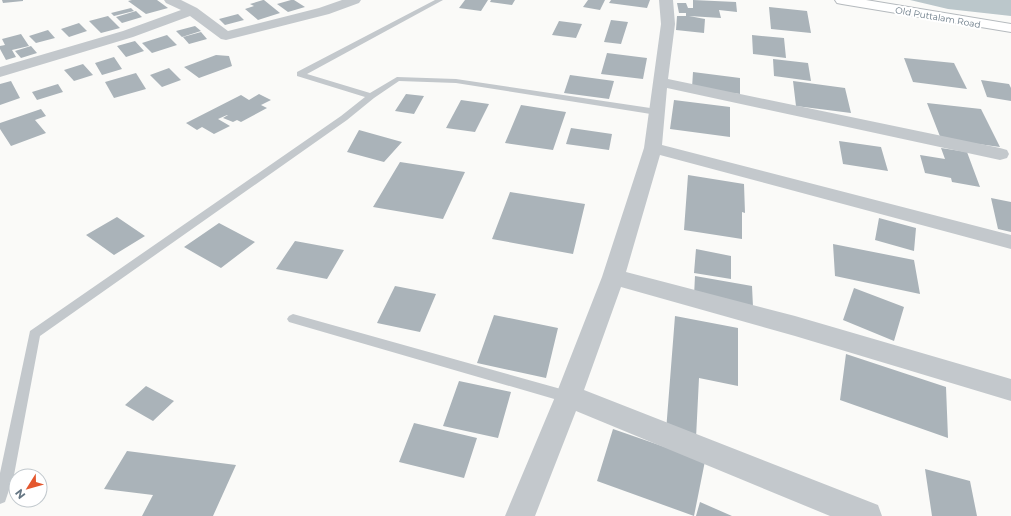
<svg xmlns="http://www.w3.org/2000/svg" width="1011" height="516" font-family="Montserrat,sans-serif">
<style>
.water{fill:#bbc7cb}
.building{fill:#aab3b9}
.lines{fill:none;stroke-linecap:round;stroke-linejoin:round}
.primary-casing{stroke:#b5babe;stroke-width:2}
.lane{fill:#c3c8cc;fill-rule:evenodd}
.street{fill:#c3c8cc;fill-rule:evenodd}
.primary{fill:#fff;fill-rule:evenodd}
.labels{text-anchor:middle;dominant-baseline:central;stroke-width:4;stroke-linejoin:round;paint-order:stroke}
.far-street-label{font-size:9px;fill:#657683;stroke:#fff}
</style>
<rect width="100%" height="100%" fill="#fafaf8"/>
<path class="water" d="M910,0H1011V16L948,9Z"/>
<path class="building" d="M2,0H23V1L3,3Z
M132,0H157L168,8L146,14L128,1Z
M263,0H264L280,13L258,20L245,9L254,6L250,4Z
M291,0H294L305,7L288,12L277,4Z
M465,0H488L481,11L459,8Z
M491,0H515L512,5L490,2Z
M588,0H605L600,10L583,7Z
M611,0H650L647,8L609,3Z
M693,0L736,2L737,12L719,10L721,18L689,16L705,19L704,33L676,30L677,16H686V13H679L677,3H686L688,8H693Z
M769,7L807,11L811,33L771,29Z
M131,8L134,11L114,16L111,13Z
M136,11L142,17L122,23L116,17Z
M238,14L244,20L225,25L219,19Z
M108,16L120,28L101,33L89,21Z
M611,20L628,22L621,44L604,42Z
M559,21L582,24L576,38L552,35Z
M79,23L87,31L69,37L61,29Z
M195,26L201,31L182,37L176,31Z
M48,30L55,38L36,43L29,36Z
M201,32L207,39L189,44L183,37Z
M21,34L29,46L12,50L16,57L6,60L0,49V46L5,45L2,39Z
M167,35L177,45L152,53L142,43Z
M752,35L784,38L786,58L753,54Z
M135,41L144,51L126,57L117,46Z
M31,46L37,53L21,58L15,51Z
M607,53L647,58L643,79L601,74Z
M216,55L229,56L232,66L199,78L184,67Z
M114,57L122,69L102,75L95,63Z
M904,58L954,63L967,89L913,82Z
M773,59L808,63L811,81L774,76Z
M83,64L93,75L74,81L64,70Z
M169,68L181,80L162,87L150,75Z
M693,72L740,78V94L692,88Z
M136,73L146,89L114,98L105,82Z
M570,75L614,81L609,99L564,93Z
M981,80L1009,84L1011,88V101L987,97Z
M11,81L20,98L0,105V84Z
M793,81L845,88L851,113L796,106Z
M58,84L63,92L37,100L32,92Z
M259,94L271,100L261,105L267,108L241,122L237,120L233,122L223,118L228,115H227L218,119L230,126L214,134L202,127L197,130L186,123L241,95L249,100Z
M406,94L424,96L414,114L395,111Z
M461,100L489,104L475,132L446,128Z
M674,100L730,107V137L670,129Z
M927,103L981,109L1000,147L941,139Z
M521,105L566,112L553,150L505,143Z
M41,109L46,116L35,120L46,133L11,146L0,129V123Z
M571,128L612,134L609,150L566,144Z
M359,130L402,142L384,162L347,152Z
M839,141L881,147L888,171L843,164Z
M941,148L967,152L980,187L952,182L951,178L925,173L920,155L945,159Z
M400,162L465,172L443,219L373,207Z
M688,175L744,184L745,213L742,212V239L684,230Z
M510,192L585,204L573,254L492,239Z
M991,198L1011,202V232L998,229Z
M117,217L145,236L114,255L86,235Z
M879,218L916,228L914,251L875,240Z
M219,223L255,242L221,268L184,247Z
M295,241L344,250L327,279L276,269Z
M833,244L914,260L920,294L835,276Z
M696,249L731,256V279L694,273Z
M695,276L752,286L753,307L694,296Z
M395,286L436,294L420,332L377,323Z
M854,288L904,307L894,341L843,320Z
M494,315L558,328L546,378L477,363Z
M675,316L738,328V386L699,378L696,438L666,431Z
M846,354L946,387L948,438L840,400Z
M459,381L511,392L498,438L443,426Z
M146,386L174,401L153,421L125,405Z
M414,423L477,438L464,478L399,462Z
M613,429L705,461L694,516L597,481Z
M127,451L236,465L213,516H142L153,495L104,489Z
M925,469L970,481L977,516H932Z
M700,502L732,516H696Z"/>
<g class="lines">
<g class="primary-casing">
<path id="primary" d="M835,0H866L1011,24V32L842,4L837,3Z"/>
</g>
<path class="lane" d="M435,0H443L307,74L370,93L397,77L456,79L657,109L661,112L657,115L456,83L399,81L374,98L347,120L40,336L14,475L5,502L0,504V473L30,331L341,116L365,97L297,76V72Z
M293,314L568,391L573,393L575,397L573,401L568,403L289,322L287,319L289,316Z"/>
<path class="street" d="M164,0H181L197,8L228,31L319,8L342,0H361L359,3L329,14L226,40L221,39L190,16L133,37L0,77V67L123,31L181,10L166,3Z
M659,0H673L675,24L668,79L1000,148L1007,150L1009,154L1007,158L1000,160L667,88L662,145L1011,235V249L660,155L626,272L795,316L1011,379V401L795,336L621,287L584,390L878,505L882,516H830L576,411L535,516H505L555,397L602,277L644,148L661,24Z"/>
<use href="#primary" class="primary"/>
</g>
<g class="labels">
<g class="far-street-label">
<text transform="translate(938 17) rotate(10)">Old Puttalam Road</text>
</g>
</g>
<g transform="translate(28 488) rotate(233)"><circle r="19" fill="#ffffff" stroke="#c1c8cd"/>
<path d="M0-3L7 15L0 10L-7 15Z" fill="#e4572e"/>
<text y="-6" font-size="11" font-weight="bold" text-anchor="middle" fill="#657683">N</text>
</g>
</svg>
